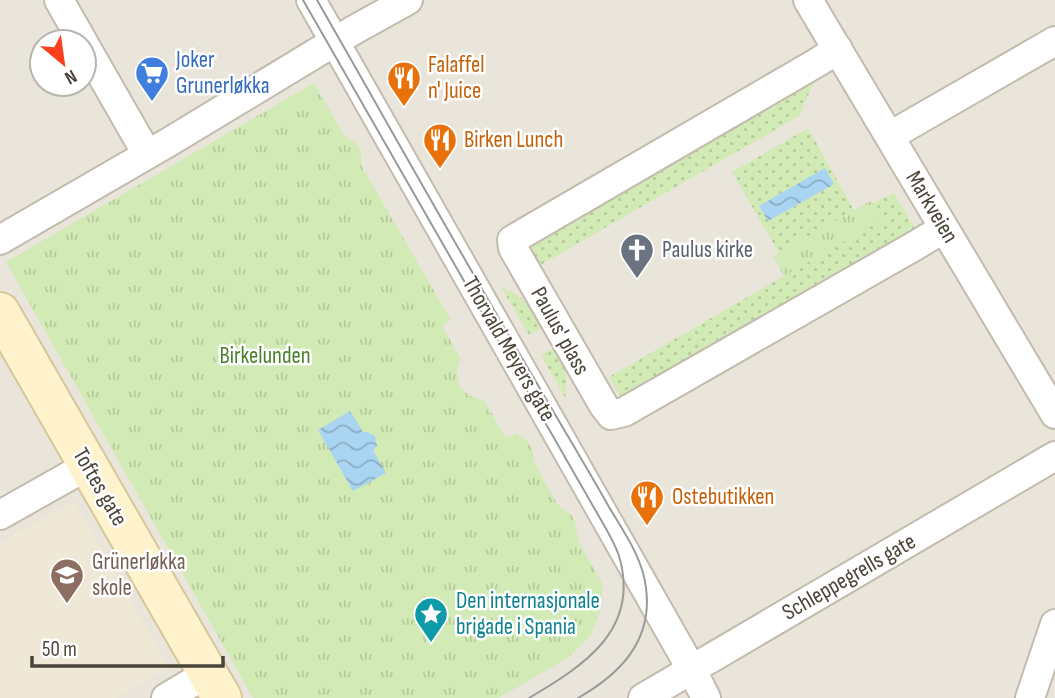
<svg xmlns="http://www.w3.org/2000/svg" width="1055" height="698" font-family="'Sofia Sans Condensed',sans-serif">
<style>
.residential{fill:#eae5da;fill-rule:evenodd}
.education{fill:#efe8d6}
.grass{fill:url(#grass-dots)}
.park{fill:url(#park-tufts)}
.parking{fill:#e5e3e0}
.water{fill:url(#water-waves)}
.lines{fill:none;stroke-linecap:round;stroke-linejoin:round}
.minor-casing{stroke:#c2bbae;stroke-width:32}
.secondary-casing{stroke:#d6c79b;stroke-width:42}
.minor{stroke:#fff;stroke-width:28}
.secondary{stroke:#fff3cd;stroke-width:38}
.tram{stroke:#9a9a9a;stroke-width:2}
.labels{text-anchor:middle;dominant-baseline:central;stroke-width:5;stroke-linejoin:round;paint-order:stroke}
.shop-label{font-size:23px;fill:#366cbe;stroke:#fff;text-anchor:start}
.food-label{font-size:23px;fill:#c56008;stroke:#fff;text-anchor:start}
.street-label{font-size:23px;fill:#4b4439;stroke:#fff}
.worship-label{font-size:23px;fill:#5b616d;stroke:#fff;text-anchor:start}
.park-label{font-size:23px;fill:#4a7f2a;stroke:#fff}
.education-label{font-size:23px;fill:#785e54;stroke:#fff;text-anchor:start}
.culture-label{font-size:23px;fill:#0d838f;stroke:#fff;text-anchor:start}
</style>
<defs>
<pattern id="grass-dots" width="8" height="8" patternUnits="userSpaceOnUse" patternTransform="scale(1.75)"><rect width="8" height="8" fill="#d2eab5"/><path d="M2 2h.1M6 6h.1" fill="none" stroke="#b6ca9c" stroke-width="1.8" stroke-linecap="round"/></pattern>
<pattern id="park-tufts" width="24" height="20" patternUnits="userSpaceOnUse" patternTransform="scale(1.75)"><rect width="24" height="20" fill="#d2eab5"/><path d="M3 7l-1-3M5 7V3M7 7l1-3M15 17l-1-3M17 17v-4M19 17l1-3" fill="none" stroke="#b6ca9c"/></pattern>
<pattern id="water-waves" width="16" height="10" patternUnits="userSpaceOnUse" patternTransform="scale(1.75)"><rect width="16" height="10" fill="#a9d4f2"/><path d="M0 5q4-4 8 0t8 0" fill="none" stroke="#8caec5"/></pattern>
</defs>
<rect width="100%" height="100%" fill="#f6f3ec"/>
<path class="residential" d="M0,0H1055V698H0ZM42,42H84V84H42Z"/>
<path class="education" d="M74,501L169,667L116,698H0V543Z"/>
<path class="grass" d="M820,69L799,116L537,267L523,241Z
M808,128L854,210L779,253L732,172Z
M894,193L914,227L913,235L623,399L621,397L609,377L881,220L872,204Z
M501,287C521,295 534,308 549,324L529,335Z
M560,344C566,363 567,379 566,399L541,355Z"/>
<path class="park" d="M314,83L344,135L357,144L361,152V165L451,320L442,326L461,359C450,380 462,397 484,400L506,438L516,433L527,441L533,451L534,460L540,473L557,504L571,515L574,519L579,542L603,585L600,611L591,635L569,657L499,698H253L6,262Z
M871,201L882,220L784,276L773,256Z"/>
<path class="parking" d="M66,0H78L135,100L126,105Z"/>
<path class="water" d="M825,168L834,184L768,221L759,206Z
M350,411L363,432H367L375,436L377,446L373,450L386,473L353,491L318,430Z"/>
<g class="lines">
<g class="minor-casing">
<path id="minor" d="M59,0L83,42
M311,0L692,670L706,698
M808,0L1055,414
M84,44L147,154
M838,49L818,62L512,240L513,248L604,406L611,415L624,412L918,244L944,228
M890,136L1055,41
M0,240L169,142L354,30L408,0
M0,515L87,466
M166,698L208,673
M643,698L1055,456
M1030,698L1055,624"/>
</g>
<g class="secondary-casing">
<path id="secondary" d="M0,312L222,698"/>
</g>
<use href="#minor" class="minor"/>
<use href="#secondary" class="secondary"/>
<path class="tram" d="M303,0L597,513C605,527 614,541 619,556C641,630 583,666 529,698
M317,0C392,131 465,262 542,392C564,430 587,468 609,507C624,532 643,559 646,588C653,641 620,674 578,698"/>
</g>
<defs>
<g id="supermarket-pin" transform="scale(1.75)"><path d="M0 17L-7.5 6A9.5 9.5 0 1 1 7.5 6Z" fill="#3f7fe0" stroke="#fff"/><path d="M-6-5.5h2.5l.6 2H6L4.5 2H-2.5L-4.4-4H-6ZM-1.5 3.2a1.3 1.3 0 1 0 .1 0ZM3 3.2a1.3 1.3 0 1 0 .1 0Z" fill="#fff"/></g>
<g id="restaurant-pin" transform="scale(1.75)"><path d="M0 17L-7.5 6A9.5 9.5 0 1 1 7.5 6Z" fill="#e8710a" stroke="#fff"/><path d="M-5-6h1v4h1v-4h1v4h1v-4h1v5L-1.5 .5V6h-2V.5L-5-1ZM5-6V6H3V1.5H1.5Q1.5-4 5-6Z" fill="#fff"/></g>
<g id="church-pin" transform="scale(1.75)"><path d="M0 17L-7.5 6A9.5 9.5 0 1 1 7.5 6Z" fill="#6b7280" stroke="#fff"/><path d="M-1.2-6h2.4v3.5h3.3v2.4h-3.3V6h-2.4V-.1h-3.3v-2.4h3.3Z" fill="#fff"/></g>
<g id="school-pin" transform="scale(1.75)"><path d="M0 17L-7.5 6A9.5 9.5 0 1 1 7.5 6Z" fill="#8d6e63" stroke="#fff"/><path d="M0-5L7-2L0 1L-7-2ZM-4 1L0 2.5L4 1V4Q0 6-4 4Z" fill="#fff"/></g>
<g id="sight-pin" transform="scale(1.75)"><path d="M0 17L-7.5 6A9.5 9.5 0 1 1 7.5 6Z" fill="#0f9aa8" stroke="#fff"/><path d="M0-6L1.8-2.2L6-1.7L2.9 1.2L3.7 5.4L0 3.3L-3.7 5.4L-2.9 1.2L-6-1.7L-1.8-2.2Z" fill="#fff"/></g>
</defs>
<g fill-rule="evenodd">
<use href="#supermarket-pin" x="152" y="73"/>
<use href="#restaurant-pin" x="404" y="78"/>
<use href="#restaurant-pin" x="440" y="140"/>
<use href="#church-pin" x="637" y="250"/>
<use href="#restaurant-pin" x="647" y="497"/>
<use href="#school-pin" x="67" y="575"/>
<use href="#sight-pin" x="431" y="614"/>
</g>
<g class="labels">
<g class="shop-label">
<text x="176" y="60">Joker<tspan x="176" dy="26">Grunerløkka</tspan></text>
</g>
<g class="food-label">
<text x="428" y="65">Falaffel<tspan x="428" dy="26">n' Juice</tspan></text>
<text x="464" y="140">Birken Lunch</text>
<text x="672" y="497">Ostebutikken</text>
</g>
<g class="street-label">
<text transform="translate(932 207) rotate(59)">Markveien</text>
<text transform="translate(560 331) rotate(61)">Paulus' plass</text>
<text transform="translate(509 349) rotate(60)">Thorvald Meyers gate</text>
<text transform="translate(100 487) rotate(60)">Toftes gate</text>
<text transform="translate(849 577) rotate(-30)">Schleppegrells gate</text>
</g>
<g class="worship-label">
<text x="662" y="250">Paulus kirke</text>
</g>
<g class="park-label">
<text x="265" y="356">Birkelunden</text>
</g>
<g class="education-label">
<text x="92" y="562">Grünerløkka<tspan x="92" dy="26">skole</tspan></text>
</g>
<g class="culture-label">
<text x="456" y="601">Den internasjonale<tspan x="456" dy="26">brigade i Spania</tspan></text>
</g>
</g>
<g transform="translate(63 63) rotate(151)"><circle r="33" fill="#ffffff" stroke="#b7b4b0" stroke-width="2"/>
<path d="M0-5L12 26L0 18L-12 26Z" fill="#fc3f1d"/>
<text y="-10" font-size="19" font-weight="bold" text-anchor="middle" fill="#4b4439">N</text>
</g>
<path d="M32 656v10h191v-10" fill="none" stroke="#4b4439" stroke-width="3.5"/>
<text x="42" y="656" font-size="21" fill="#4b4439" stroke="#ffffff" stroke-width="5" paint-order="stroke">50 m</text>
</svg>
